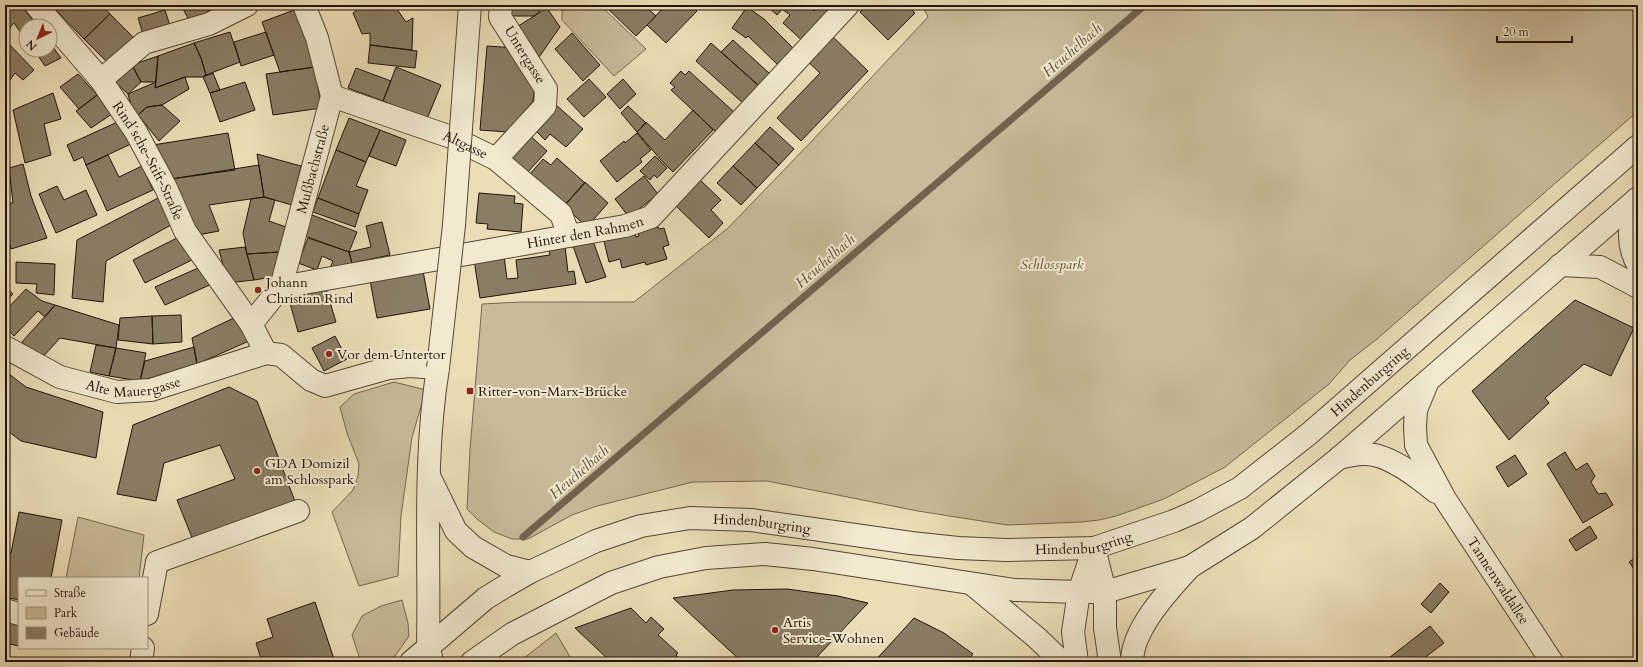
<svg xmlns="http://www.w3.org/2000/svg" width="1643" height="667" font-family="Cardo,serif">
<style>
.green{fill:#c9bb9a;stroke:#756754}
.lines{fill:none;stroke-linecap:round;stroke-linejoin:round}
.stream{stroke:#716350;stroke-width:7}
.building{fill:#8a7d65;stroke:#21130d}
.minor-casing{stroke:#544638;stroke-width:24}
.minor{stroke:#f2ead0;stroke-width:22}
.minor-bridge-casing{stroke:#544638;stroke-width:24;stroke-linecap:butt}
.minor-bridge{stroke:#f2ead0;stroke-width:22}
.poi-dot{fill:#8f2418;stroke:#f2ead0;stroke-width:1.5}
.labels{text-anchor:middle;dominant-baseline:central;stroke-width:4;stroke-linejoin:round;paint-order:stroke}
.street-label{font-size:14px;fill:#21130d;stroke:#f2ead0}
.park-label{font-size:14px;font-style:italic;fill:#5c4e3e;stroke:#f2ead0}
.poi-label{font-size:14px;fill:#21130d;stroke:#f2ead0;text-anchor:start}
.water-label{font-size:15px;font-style:italic;fill:#5d4f3f;stroke:#f2ead0}
</style>
<rect width="100%" height="100%" fill="#ebdeb7"/>
<filter id="stains"><feTurbulence type="fractalNoise" baseFrequency=".005" numOctaves="4"/><feColorMatrix values="0 0 0 0 .2 0 0 0 0 .09 0 0 0 0 .02 0 0 0 .5 -.17"/></filter>
<radialGradient id="worn" r=".72"><stop offset=".6" stop-color="#630" stop-opacity="0"/><stop offset="1" stop-color="#630" stop-opacity=".3"/></radialGradient>
<path class="green" d="M562,5H600L646,49L614,76L562,20Z
M922,5H1638V111L1377,339L1350,360L1329,384L1225,467L1164,499L1116,516L1099,520L1082,522L1007,525L918,511L767,481L693,482L597,506L572,515L528,539H512L494,532L477,519L467,509L470,450L482,304L521,302H634L728,228L809,144L928,17Z
M394,382L426,390L412,437L401,516L398,576L359,586L332,512L353,490L358,476L359,464L347,433L340,407L354,394Z
M78,517L144,535L139,578H66Z
M402,600L408,623L409,636L395,656L386,662H361L352,635L362,616L381,606Z
M556,633L573,662H519Z"/>
<g class="lines">
<path class="stream" d="M523,537L1145,5"/>
</g>
<path class="building" d="M9,5H21L37,26H26V40L14,23L5,33V9Z
M51,5H102L110,14L84,39Z
M181,5H209L211,9L191,24Z
M358,5H394L406,22L413,18L412,50L370,45V33L362,34L353,13L357,10Z
M504,5H540V11L534,16H504Z
M604,5H644L656,16L636,36Z
M666,5H691L697,11L666,43L647,25Z
M766,5H786L777,15Z
M786,5H807L814,11L820,5H840L806,44L783,23L790,15L782,9Z
M867,5H907L915,13L888,40L860,12Z
M747,7L764,19L794,49L778,65L748,36L746,38L732,28Z
M547,8L560,27L537,60L515,28Z
M297,9L315,67L280,72L262,22Z
M165,10L171,29L144,37L138,18Z
M110,14L137,41L111,66L84,39Z
M230,32L240,62L206,75L201,58L194,43Z
M266,32L274,55L241,66L234,42Z
M572,33L600,65L583,81L555,49Z
M829,33L868,71L801,141L777,118L820,73L804,58Z
M5,40L34,70L23,80L15,73L5,87Z
M733,40L770,74L759,86L721,52Z
M50,43L61,58L45,66L34,50H50Z
M194,43L201,58L206,75L203,77H185L155,88L158,56Z
M711,43L759,86L744,104L696,61Z
M370,45L417,51L415,68L368,63Z
M487,46L515,48L535,84L533,101L508,132L480,130Z
M158,56L156,82H141L132,65Z
M132,65L141,82L128,94L115,82Z
M315,67L321,108L273,115L266,74Z
M396,67L441,85L427,119L383,101Z
M356,68L391,81L383,101L348,88Z
M681,71L685,75L689,71L734,112L716,132L671,90L675,87L670,83Z
M213,73L220,90L210,93L203,77Z
M78,74L97,95L79,109L60,87Z
M185,77L189,89L162,105L147,107L138,115L131,106L128,94L156,82L155,88Z
M589,79L606,97L584,117L567,99Z
M623,79L636,94L620,109L607,94Z
M245,82L255,110L220,122L210,93Z
M53,93L61,119L44,124L51,155L25,163L13,110Z
M97,95L112,114L91,128L76,111Z
M555,104L583,129L566,147L550,134L545,140L533,128Z
M162,105L180,121L159,141L138,115L147,107Z
M628,106L646,123L637,132L621,113Z
M693,110L713,130L673,172L661,160L637,132L646,122L665,140Z
M349,118L380,130L366,162L336,150Z
M122,120L133,143L86,165L83,157L74,161L67,145Z
M770,127L794,149L779,165L755,143Z
M380,130L406,140L396,166L369,156Z
M228,133L235,170L171,179L153,145Z
M527,133L547,151L526,174L506,156Z
M637,133L651,150L640,159L642,162L617,182L600,161L624,141L625,143Z
M755,143L779,165L757,188L733,166Z
M336,150L366,162L356,186L368,190L359,214L318,198Z
M257,154L301,166L292,205L264,197Z
M108,155L119,177L142,166L153,190L107,211L86,165Z
M655,156L667,168L657,178L654,175L650,180L640,171Z
M557,158L585,183L564,206L529,175L543,159L551,165Z
M23,164L31,196L47,238L11,249L5,231V203H13L9,168Z
M259,165L264,197L209,205L219,231L198,235L171,179Z
M733,166L757,188L741,205L717,183Z
M644,176L658,194L629,217L615,199Z
M699,179L721,200L711,210L723,223L709,238L675,205Z
M585,182L608,203L587,227L564,206Z
M57,186L64,200L86,190L97,215L56,233L39,194Z
M479,193L515,196L514,203L523,204L521,232L487,229L488,224L476,223Z
M264,197L275,200L269,221L286,227L279,252L247,254L243,233L251,199Z
M158,198L171,225L106,261L103,302L72,298L77,240Z
M318,198L359,214L355,227L313,212Z
M312,215L357,232L349,252L305,236Z
M382,222L390,255L352,263L349,252L371,247L366,226Z
M658,227L659,229L664,228L669,245L663,247L667,259L646,265L645,262L622,268L620,259L609,262L603,237L634,229L636,237L639,236L638,232Z
M183,235L198,257L145,283L133,260Z
M308,238L349,252L352,263L330,268L333,261L322,256L317,270L298,263Z
M593,241L606,277L586,283L573,246Z
M565,246L568,272L574,271L576,284L480,298L474,260L504,256L507,279L518,278L516,260L550,255L549,248Z
M245,247L254,280L228,283L219,250Z
M279,252L273,277L254,280L247,254Z
M16,262L55,264L54,295L36,293L37,284L16,283Z
M205,265L214,283L165,305L155,287Z
M423,271L430,309L377,318L370,280Z
M324,282L336,322L298,332L287,292Z
M5,286L13,294L5,302Z
M26,289L42,301L55,305L45,317L38,311L14,336L5,327V311Z
M1575,300L1634,328L1611,376L1584,364L1545,398L1549,403L1509,440L1472,391Z
M55,305L119,325L116,348L60,338L41,359L22,342Z
M181,315L182,342L153,344L152,316Z
M240,315L249,341L197,364L192,338Z
M152,316L153,344L118,340L120,318Z
M335,336L347,359L324,371L312,348Z
M96,345L116,348L109,376L90,372Z
M194,347L197,364L140,381L145,361Z
M116,348L146,353L140,381L109,376Z
M5,371L26,387L103,412L96,458L21,441L5,429Z
M229,387L257,401L296,504L195,545L177,500L235,479L220,445L164,463L156,501L117,494L133,425Z
M1565,452L1576,470L1587,463L1595,476L1591,482L1598,494L1606,493L1613,505L1583,523L1547,464Z
M1515,455L1527,474L1508,487L1496,467Z
M19,512L62,520L51,578H19V600L5,597V552L11,553Z
M1590,526L1597,538L1576,551L1569,540Z
M1638,556V575L1629,562Z
M1440,583L1449,592L1431,613L1421,604Z
M787,589L838,596L868,603L817,657L822,662H742L673,598L733,590Z
M315,602L335,662H262L256,643L273,637L267,619Z
M631,608L646,623L651,617L664,629L658,635L678,653L676,655L682,661L680,662H611L575,628Z
M914,618L944,633L973,654L968,660L965,658L962,662H874Z
M5,622L19,625V646L5,643Z
M1430,626L1444,643L1419,662H1386L1385,661Z"/>
<g class="lines">
<g class="minor-casing">
<g id="minor">
<path id="s1" d="M36,5L101,80L136,132L166,188L185,231L251,324L266,353L281,355L311,380L325,386L389,368L410,366L438,368C423,461 430,554 428,647L431,657"/>
<path d="M101,80L144,43L209,24L247,5"/>
<path id="s2" d="M332,96L451,137L496,159L561,214L569,236"/>
<path d="M496,159L545,106L546,89L500,17L501,5"/>
<path d="M1637,199C1630,223 1625,242 1638,265"/>
<path d="M1560,265L1600,267L1638,287"/>
<path id="s3" d="M281,287L625,226L651,217L848,5"/>
<path id="s4" d="M251,324L281,287L332,96L317,38L304,5"/>
<path id="s5" d="M5,347L60,377L117,392L151,390L266,353"/>
<path id="s6" d="M1427,383L1416,410L1415,426L1416,445L1445,499L1552,662"/>
<path d="M1339,458C1347,456 1355,454 1363,454C1387,452 1419,478 1436,492"/>
<path d="M430,478L456,531L473,547L506,566L530,572"/>
<path d="M1094,548L1105,592V628L1110,662"/>
<path d="M972,584L1037,638L1062,662"/>
<path d="M5,610L19,614"/>
<path d="M147,614L157,562L298,511"/>
<path d="M141,662L143,648"/>
<path id="s7" d="M411,662L486,598L504,587L530,572L596,541L641,526L690,518L751,520L911,543L958,548L1007,550L1094,548L1174,521L1197,511L1240,488L1310,433L1638,146"/>
<path d="M472,662L512,634L611,583L659,567L706,558L765,554L813,559L1015,590L1079,592H1105L1190,567L1252,528L1339,458L1638,198"/>
<path d="M1077,662L1073,632L1079,592L1094,548"/>
<path d="M1132,662C1132,629 1168,591 1190,567"/>
</g>
</g>
<use href="#minor" class="minor"/>
<g class="minor-bridge-casing">
<path id="minor-bridge" d="M438,368L454,225L470,5"/>
</g>
<use href="#minor-bridge" class="minor-bridge"/>
</g>
<g class="poi-dot">
<circle cx="258" cy="290" r="4"/>
<circle cx="329" cy="354" r="4"/>
<rect x="466" y="387" width="8" height="8" rx="2"/>
<circle cx="257" cy="471" r="4"/>
<circle cx="775" cy="630" r="4"/>
</g>
<g class="labels">
<g class="street-label">
<text transform="translate(525 55) rotate(58)">Untergasse</text>
<text stroke="none"><textPath href="#s2" startOffset="142">Altgasse</textPath></text>
<text stroke="none"><textPath href="#s1" startOffset="193">Rind´sche-Stift-Straße</textPath></text>
<text stroke="none"><textPath href="#s4" startOffset="170">Mußbachstraße</textPath></text>
<text stroke="none"><textPath href="#s3" startOffset="309">Hinter den Rahmen</textPath></text>
<text stroke="none"><textPath href="#s5" startOffset="138">Alte Mauergasse</textPath></text>
<text stroke="none"><textPath href="#s7" startOffset="1052">Hindenburgring</textPath></text>
<text stroke="none"><textPath href="#s7" startOffset="392">Hindenburgring</textPath></text>
<text stroke="none"><textPath href="#s7" startOffset="716">Hindenburgring</textPath></text>
<text stroke="none"><textPath href="#s6" startOffset="223">Tannenwaldallee</textPath></text>
</g>
<g class="park-label">
<text x="1052" y="264">Schlosspark</text>
</g>
<g class="poi-label">
<text x="266" y="282">Johann<tspan x="266" dy="16">Christian Rind</tspan></text>
<text x="337" y="354">Vor dem Untertor</text>
<text x="478" y="391">Ritter-von-Marx-Brücke</text>
<text x="265" y="463">GDA Domizil<tspan x="265" dy="16">am Schlosspark</tspan></text>
<text x="783" y="622">Artis<tspan x="783" dy="16">Service-Wohnen</tspan></text>
</g>
<g class="water-label">
<text transform="translate(1072 50) rotate(-41)">Heuchelbach</text>
<text transform="translate(825 261) rotate(-41)">Heuchelbach</text>
<text transform="translate(579 472) rotate(-41)">Heuchelbach</text>
</g>
</g>
<rect width="1643" height="667" fill="none" stroke="#ebdeb7" stroke-width="20"/>
<rect x="6" y="6" width="1631" height="655" fill="none" stroke="#21130d" stroke-width="2"/>
<rect x="10" y="10" width="1623" height="647" fill="none" stroke="#21130d"/>
<rect x="18" y="577" width="130" height="72" fill="#f2ead0" stroke="#9e9482"/>
<rect x="26" y="590" width="20" height="6" fill="#f2ead0" stroke="#9e9482"/>
<text x="54" y="597" font-size="12" fill="#21130d">Straße</text>
<rect x="26" y="607" width="20" height="12" fill="#c9bb9a" stroke="#9e9482"/>
<text x="54" y="617" font-size="12" fill="#21130d">Park</text>
<rect x="26" y="627" width="20" height="12" fill="#8a7d65" stroke="#9e9482"/>
<text x="54" y="637" font-size="12" fill="#21130d">Gebäude</text>
<g transform="translate(38 38) rotate(223)"><circle r="19" fill="#f2ead0" stroke="#9e9482"/>
<path d="M0-3L7 15L0 10L-7 15Z" fill="#8f2418"/>
<text y="-6" font-size="11" font-weight="bold" text-anchor="middle" fill="#21130d">N</text>
</g>
<path d="M1497 36v6h75v-6" fill="none" stroke="#21130d" stroke-width="2"/>
<text x="1503" y="36" font-size="12" fill="#21130d" stroke="#f2ead0" stroke-width="3" paint-order="stroke">20 m</text>
<rect width="100%" height="100%" filter="url(#stains)"/>
<rect width="100%" height="100%" fill="url(#worn)"/>
</svg>
